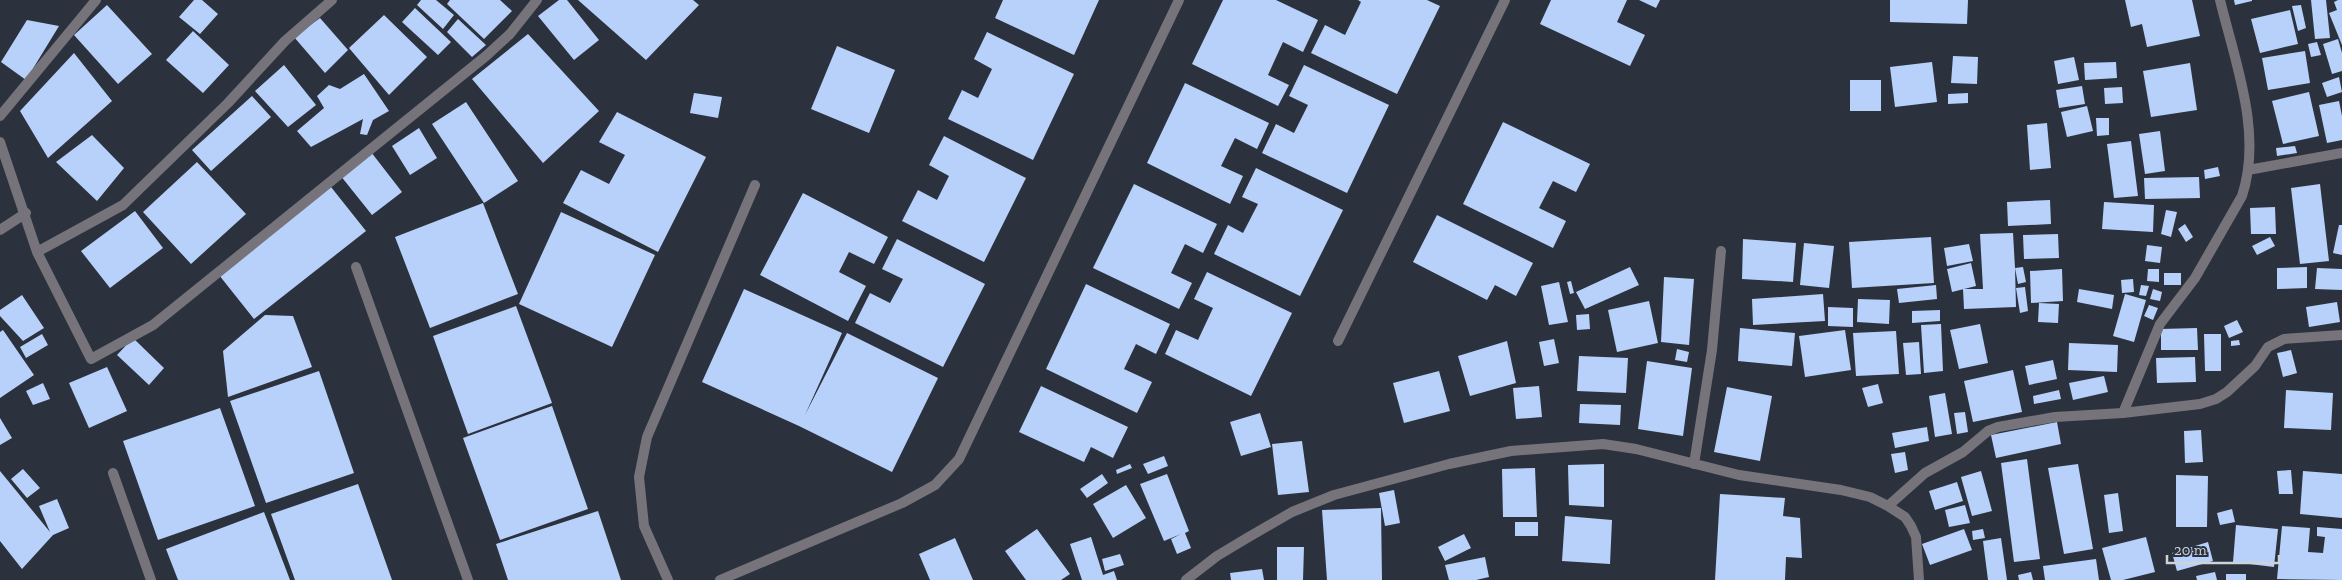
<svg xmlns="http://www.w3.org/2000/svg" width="2342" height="580" font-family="'Zilla Slab',serif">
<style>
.building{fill:#b8d1fb}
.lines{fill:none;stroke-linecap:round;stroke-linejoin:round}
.street{stroke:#76747a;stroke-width:10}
</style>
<rect width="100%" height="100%" fill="#2b323d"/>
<path class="building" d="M194,0H202L218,14L200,34L179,17Z
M421,0H436L454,15L443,29L417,5Z
M450,0H500L512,11L484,39L447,4Z
M559,0H567L599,40L574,60L538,16Z
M578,0H693L699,5L646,60Z
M1003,0H1099L1074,55L995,18Z
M1223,0H1276L1318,20L1303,52L1283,42L1268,75L1289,85L1278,106L1192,64Z
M1358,0H1427L1440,6L1397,94L1311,53L1325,25L1345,35L1361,2Z
M1551,0H1627L1617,22L1645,35L1630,66L1540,24Z
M1639,0H1660L1656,8Z
M1890,0H1968L1967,24L1890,22Z
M2125,0H2192L2200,36L2147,47L2142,24L2131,27Z
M2234,0H2252V1L2235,5Z
M2311,0H2326L2330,38L2315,39Z
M2338,0H2342V45L2329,13L2337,10L2334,2Z
M107,5L152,54L118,84L74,35Z
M2301,5L2306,28L2298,31L2292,6Z
M415,8L451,42L438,55L402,22Z
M2290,10L2298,44L2260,53L2251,19Z
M384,15L427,57L389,95L349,48Z
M320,18L348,50L325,73L294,37Z
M458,19L486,45L472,57L447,32Z
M27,20L59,26L26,80L1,62Z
M193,31L229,65L203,93L166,60Z
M987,32L1074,74L1033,160L948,119L962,90L978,98L992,69L974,59Z
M528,34L599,111L543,163L472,79Z
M2338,39L2342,53V71L2332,74L2323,44Z
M2317,42L2321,55L2311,57L2308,44Z
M837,46L895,70L869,133L811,109Z
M2305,51L2310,83L2268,90L2262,58Z
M74,53L112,101L48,158L20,111Z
M1953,56L1978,57L1977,84L1951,83Z
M2074,57L2079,80L2058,84L2054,61Z
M1932,62L1937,102L1895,107L1890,67Z
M2116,62L2117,78L2085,80L2084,63Z
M2190,63L2197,110L2151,117L2143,71Z
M284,65L316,105L288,127L255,91Z
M1304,65L1389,105L1347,193L1262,153L1276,124L1294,133L1308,105L1289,96Z
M364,74L389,111L373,120L367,135L360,134L363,119L311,147L297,131L324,108L317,96L329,85L340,89Z
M2339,77L2342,92L2327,97L2322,83Z
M1850,80H1881V111H1850Z
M1185,83L1269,123L1257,149L1235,138L1221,166L1243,176L1230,204L1147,163Z
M2082,86L2085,104L2059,108L2056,90Z
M2122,87L2123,103L2105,104L2104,88Z
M2309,92L2319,136L2283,144L2272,101Z
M694,93L722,97L718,118L690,113Z
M1968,93V103L1948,104V94Z
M252,96L271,117L211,171L192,150Z
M2339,101L2342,116V140L2327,143L2319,105Z
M466,102L518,181L484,203L432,124Z
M2087,106L2093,131L2067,137L2061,112Z
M617,112L706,157L658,252L563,203L581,170L609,184L625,155L599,142Z
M2096,118H2109V135L2097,136Z
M1503,122L1590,164L1576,192L1553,181L1539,208L1566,221L1553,248L1463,204Z
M2047,123L2051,168L2030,170L2027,125Z
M419,128L437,158L410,175L392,146Z
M2160,131L2165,171L2145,174L2139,134Z
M92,135L124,168L97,201L56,162Z
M944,136L1026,178L984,262L902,221L918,190L937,200L949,176L929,165Z
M2131,141L2138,196L2114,198L2107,144Z
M2295,146L2297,153L2277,156L2276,148Z
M371,152L402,192L372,215L340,175Z
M197,162L246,214L191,264L143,212Z
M2218,167L2220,176L2205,179L2204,170Z
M1256,168L1343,210L1300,296L1214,254L1228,225L1243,233L1258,204L1242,197Z
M2199,177L2200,198L2145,199L2144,178Z
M1134,184L1217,224L1203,253L1185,244L1171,273L1192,283L1179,309L1093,268Z
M2320,184L2329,261L2300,264L2291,188Z
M331,187L366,231L254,319L219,275Z
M803,193L888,237L874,264L849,252L839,272L866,286L848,321L760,275Z
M2050,200L2051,224L2008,226L2007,202Z
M2104,202L2154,205L2153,232L2102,229Z
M483,203L518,294L430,328L395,237Z
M2275,207L2276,234H2251L2250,208Z
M2166,210L2177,212L2171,237L2161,234Z
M135,211L163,248L110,288L81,251Z
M561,212L655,255L612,347L519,304Z
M1437,215L1533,263L1516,296L1495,285L1487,300L1413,262Z
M2185,224L2193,237L2186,242L2178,229Z
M2339,225H2342V255L2333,253Z
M2013,233L2015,268L2023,267L2026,282L2018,284L2015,268L2016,307L1964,309L1963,289H1983L1980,234Z
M2058,234L2059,258L2024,259L2023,235Z
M1931,237L1934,283L1852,288L1849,242Z
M2270,237L2275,246L2257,255L2252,246Z
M897,239L985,284L943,367L855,323L870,293L890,303L903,279L882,269Z
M1743,239L1796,243L1793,282L1742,279Z
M1804,243L1834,246L1829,288L1800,285Z
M1969,244L1973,261L1947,266L1944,248Z
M2147,245L2162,247L2160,263L2145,261Z
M1971,263L1976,286L1952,292L1947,269Z
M1630,267L1639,285L1585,309L1576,292Z
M2307,267V288L2277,289V268Z
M2317,268L2342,269V290L2315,289Z
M2062,269L2063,301L2031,303L2030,271Z
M2148,269H2159V282L2147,281Z
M1207,272L1292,313L1251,396L1165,354L1176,330L1198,340L1213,308L1194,299Z
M2164,273H2181V285H2164Z
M1664,277L1694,279L1689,345L1661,342Z
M2133,279L2134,292L2122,293L2121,280Z
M1571,281L1574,293L1570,294L1567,282Z
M1559,282L1568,322L1549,325L1541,286Z
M1086,284L1170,324L1156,354L1136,344L1124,369L1152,382L1137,413L1046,369Z
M1936,285L1937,299L1899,303L1897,289Z
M2141,285L2149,286L2146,296L2139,295Z
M2025,287L2028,311L2020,313L2016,288Z
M744,289L842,333L805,415L847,333L938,378L892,472L799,426L702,382Z
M2079,289L2114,295L2112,309L2077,302Z
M2153,289L2162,292L2160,301L2150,299Z
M1823,294L1825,321L1753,325L1752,299Z
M2125,294L2146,300L2134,342L2113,336Z
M22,295L44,328L23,341L0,316V310Z
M1858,299L1890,300L1889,324L1857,322Z
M1649,301L1658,343L1617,352L1608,310Z
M2337,302L2340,322L2309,327L2306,307Z
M2039,303L2059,304L2058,323L2038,322Z
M2149,305L2158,308L2153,320L2144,316Z
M516,306L552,403L468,434L433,336Z
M1828,307L1853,308V327L1828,326Z
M1940,310V321L1912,323V311Z
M1589,314L1590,329L1577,330L1576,315Z
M265,315L293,316L312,367L228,397L223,351Z
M2237,320L2243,332L2229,338L2224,326Z
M1941,324L1943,371L1924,373L1921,325Z
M1980,324L1988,363L1959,369L1950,330Z
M1740,328L1795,333L1792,366L1738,361Z
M2197,328L2198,350H2161V329Z
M3,330L34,375L0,398V332Z
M1845,330L1851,370L1805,377L1799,336Z
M1896,331L1899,374L1856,376L1853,333Z
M42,334L48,345L26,358L20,347Z
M2204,334H2221V371H2205Z
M133,338L164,368L149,385L117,355Z
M1554,339L1559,363L1544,366L1539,342Z
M2239,340L2240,345L2231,346V341Z
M1507,341L1516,383L1470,396L1458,356Z
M1919,342L1921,374L1906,375L1903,343Z
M2069,343L2118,345L2117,372L2068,370Z
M1677,349L1689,352L1687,362L1675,360Z
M2291,350L2297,373L2283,377L2277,353Z
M1579,356L1628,358L1626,393L1577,391Z
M2195,357L2196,382L2157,383L2156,358Z
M2053,360L2057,379L2029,385L2025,366Z
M1647,361L1692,368L1683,436L1638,429Z
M107,367L127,411L89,428L69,383Z
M2013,370L2022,412L1973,422L1964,381Z
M319,371L354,473L266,503L230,401Z
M1439,371L1450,411L1404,423L1393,383Z
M2104,376L2108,392L2073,400L2069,383Z
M43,383L50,399L33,405L26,391Z
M1878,384L1883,403L1868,407L1862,388Z
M1041,386L1128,427L1113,458L1091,447L1084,462L1019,432Z
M1539,386L1542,417L1516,419L1513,388Z
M1727,387L1772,396L1760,461L1714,452Z
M2059,390L2061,399L2034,404L2033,396Z
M2286,390L2333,393L2331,430L2284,428Z
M1945,393L1952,434L1935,437L1929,396Z
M1580,404L1621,405L1620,425L1579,423Z
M552,406L588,509L500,540L463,438Z
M220,408L255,506L158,540L123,441Z
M1965,412L1968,432L1957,434L1954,413Z
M1260,413L1271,447L1241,456L1230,422Z
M0,418L12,438L0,445Z
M2057,422L2061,444L1996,458L1991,435Z
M1927,427L1929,441L1895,448L1892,433Z
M2201,430L2203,462L2185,463L2184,431Z
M1302,441L1309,492L1278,495L1272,444Z
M1905,452L1908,470L1895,473L1891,454Z
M1164,456L1168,466L1148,474L1143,464Z
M2027,459L2040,559L2014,562L2001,463Z
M1130,464L1132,468L1117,474L1116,470Z
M1604,464V507L1569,505L1568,465Z
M2078,464L2093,549L2064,554L2048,468Z
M1535,468L1537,517H1503L1502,469Z
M23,469L40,488L27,498L11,479Z
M2291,470L2293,494H2279L2277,471Z
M0,471L50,532L39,506L57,499L69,528L53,535L22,569L0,541Z
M1981,471L1992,511L1972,516L1961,477Z
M2303,471L2342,474V518L2300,514Z
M1102,474L1108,483L1087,498L1080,489Z
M1167,474L1189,531L1185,533L1191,548L1177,554L1171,539L1181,534L1164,541L1140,484Z
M2176,475L2208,476L2207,527H2176Z
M1957,482L1963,501L1935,510L1929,491Z
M358,484L392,580H295L271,514Z
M1126,485L1146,518L1113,538L1093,504Z
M1394,490L1400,523L1385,526L1379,493Z
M2118,493L2123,531L2109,533L2104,495Z
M1720,494L1785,498L1783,516L1800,518L1802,558L1786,557L1785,580H1715Z
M1965,505L1970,523L1949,527L1945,510Z
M1381,508L1382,580H1327L1322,510Z
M2232,509L2235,522L2220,525L2217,513Z
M598,511L621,580H508L496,544Z
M264,512L290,580H178L166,549Z
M1565,516L1612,520L1610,564L1562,561Z
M1515,522H1538V536H1515Z
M2236,525L2278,529L2274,567L2233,562Z
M2282,526L2310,528L2308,552L2323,553L2325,537L2317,536V527L2342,529V580L2277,579Z
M1037,529L1070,574L1061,580H1026L1005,551Z
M1964,529L1972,550L1930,565L1922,544Z
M1983,529L1985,538L1973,540L1972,531Z
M1464,534L1471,548L1445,561L1438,547Z
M1091,537L1103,575L1114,571L1117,580H1082L1070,544Z
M2146,537L2155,572L2123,580H2111L2102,548Z
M955,538L973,580H930L919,554Z
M2001,538L2007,580H1988L1983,541Z
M2208,542L2213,561L2177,571L2172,553Z
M1277,547H1304L1303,580H1277Z
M1120,554L1124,565L1105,571L1102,559Z
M1485,557L1489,577L1476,580H1449L1445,565Z
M2096,559L2099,580H2045L2043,566Z
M1262,569L1264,580H1231L1230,573Z
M2031,572L2033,580H2019L2018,575Z
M2215,572L2217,580H2197L2196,576Z
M2226,574H2246V580H2226Z"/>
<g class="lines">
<path class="street" d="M0,116L96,0
M0,142L37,252L91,359L153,325L486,56L510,34L537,0
M2248,170L2342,153
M0,230L26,213
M37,252L123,205L228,103L285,41L332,0
M356,267L468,580
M1338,341L1505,0
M2123,413L2160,324L2195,278L2242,196C2263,133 2235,62 2220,0
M1694,464L1712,350L1721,251
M113,473L151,580
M1888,506L1925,473L1963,452L1988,431L1998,427L2055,417L2123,413L2200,404L2216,399L2227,392L2255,366L2268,347L2284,339L2342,335
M668,580L644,526L639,477L647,437L755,185
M720,580L902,503L935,485L959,459L1179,0
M1186,580L1217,556L1247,538L1292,512L1334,495L1449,464L1511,451L1603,444L1636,449L1739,475L1841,490L1870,497L1888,506L1905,517L1911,526L1916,537L1919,580"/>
</g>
<path d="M2167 555v8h112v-8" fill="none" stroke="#ced2d9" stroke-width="2.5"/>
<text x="2174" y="555" font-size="15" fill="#ced2d9" stroke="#2b323d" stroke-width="4" paint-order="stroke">20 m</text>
</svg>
